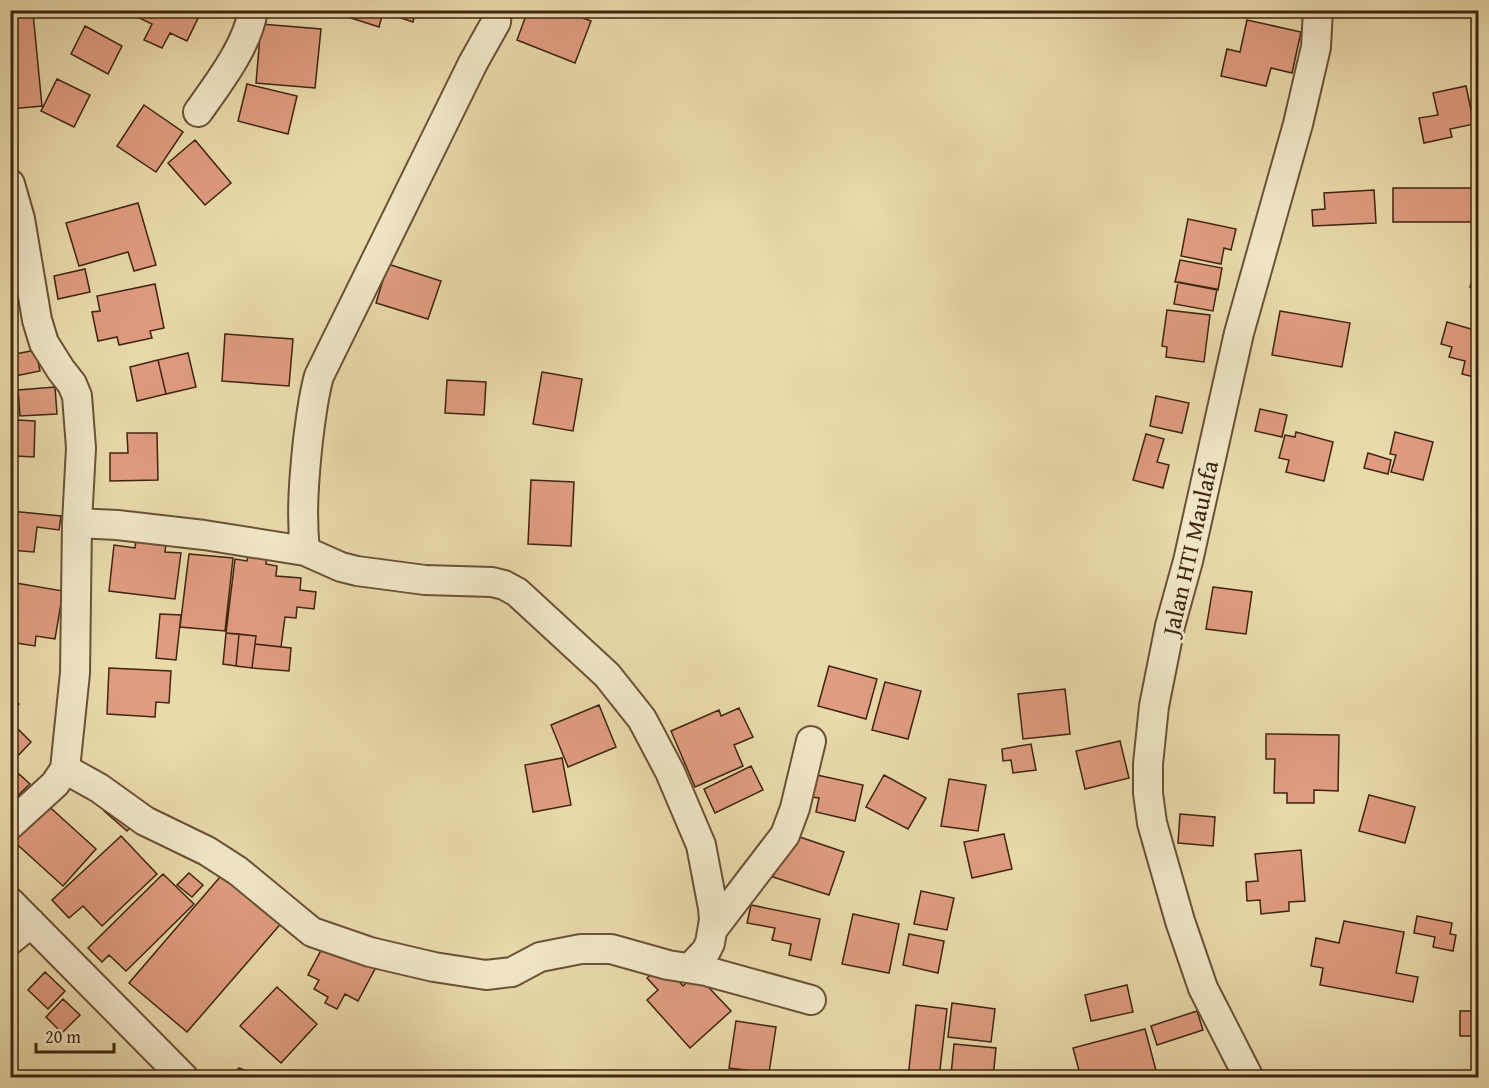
<svg xmlns="http://www.w3.org/2000/svg" width="1489" height="1088" font-family="'Gentium Book Plus',serif">
<style>
.building{fill:#e09c81;stroke:#3f240f;stroke-width:1.5}
.lines{fill:none;stroke-linecap:round;stroke-linejoin:round}
.minor-casing{stroke:#6a5236;stroke-width:32}
.minor{stroke:#f1e7c8;stroke-width:28}
.labels{text-anchor:middle;dominant-baseline:central;stroke-width:6;stroke-linejoin:round;paint-order:stroke}
.street-label{font-size:24px;fill:#3f240f;stroke:#f1e7c8}
</style>
<rect width="100%" height="100%" fill="#e9daab"/>
<filter id="stains"><feTurbulence type="fractalNoise" baseFrequency=".00333" numOctaves="4"/><feColorMatrix values="0 0 0 0 .2 0 0 0 0 .09 0 0 0 0 .02 0 0 0 .5 -.17"/></filter>
<radialGradient id="worn" r=".72"><stop offset=".6" stop-color="#630" stop-opacity="0"/><stop offset="1" stop-color="#630" stop-opacity=".3"/></radialGradient>
<path class="building" d="M140,10H202L187,41L170,33L162,48L144,40L152,24L137,17Z
M354,10H416L413,22L383,12L379,27L351,18Z
M528,10H563L591,21L575,63L517,40Z
M33,13L42,106L10,109V15Z
M1247,20L1301,32L1292,73L1271,68L1266,86L1221,76L1227,49L1240,52Z
M261,24L321,29L315,88L256,83Z
M85,26L122,46L108,74L71,54Z
M57,79L90,95L74,127L41,111Z
M247,84L297,96L288,134L238,121Z
M1466,86L1474,124L1450,129L1452,137L1424,143L1419,118L1438,115L1433,93Z
M144,105L183,132L156,172L117,146Z
M195,140L231,183L205,205L168,163Z
M1393,188H1478V222H1393Z
M1374,190L1376,223L1313,226L1312,210L1325,209L1324,193Z
M138,203L156,265L134,271L128,252L79,266L66,223Z
M1188,219L1236,229L1231,250L1224,248L1221,264L1181,256Z
M1478,257V290L1470,287Z
M1180,260L1222,268L1218,290L1175,282Z
M388,264L441,281L428,319L376,303Z
M85,269L90,292L58,299L54,276Z
M1178,282L1217,289L1213,311L1174,304Z
M155,284L164,328L150,331L152,338L119,345L117,337L98,341L92,312L100,311L97,296Z
M1167,310L1210,315L1204,362L1166,357L1167,347L1162,346Z
M1280,311L1350,323L1342,367L1272,355Z
M1447,322L1478,331V378L1462,374L1465,361L1449,357L1452,347L1441,344Z
M225,334L293,339L289,386L222,381Z
M36,350L40,371L10,377V355Z
M188,353L196,387L166,394L158,360Z
M158,360L166,394L137,401L130,367Z
M542,372L582,379L573,431L533,424Z
M447,380L486,382L484,415L445,413Z
M55,387L57,414L20,416L18,390Z
M15,391L10,429V392Z
M1156,396L1189,403L1182,433L1150,426Z
M1260,409L1287,415L1282,437L1255,431Z
M17,420L35,421L34,457L16,456Z
M1296,432L1333,442L1324,481L1286,472L1289,460L1279,458L1285,435L1295,437Z
M1395,432L1433,442L1423,480L1391,472L1396,455L1390,454Z
M127,433H157L158,480L110,481V453H128Z
M1146,434L1164,439L1157,462L1169,465L1163,488L1133,480Z
M1368,453L1391,460L1388,474L1364,468Z
M531,480L574,482L571,546L528,544Z
M10,511L61,516L59,530L37,527L34,552L10,550Z
M137,531L167,535L165,552L181,553L175,599L109,591L114,545L135,548Z
M249,550L267,552L266,564L277,566L276,576L301,578L300,590L316,592L314,609L297,607L296,618L285,617L281,647L255,644L256,636L226,633L235,559L247,561Z
M189,554L233,558L225,631L180,627Z
M10,582L63,591L55,639L36,636L35,646L10,642Z
M1213,587L1252,592L1246,634L1206,629Z
M160,614L181,615L176,660L156,658Z
M226,633L239,634L236,666L223,664Z
M239,634L256,636L252,668L236,666Z
M255,644L291,648L289,671L252,668Z
M829,666L877,679L866,719L818,706Z
M109,668L171,671L169,703L156,702L155,717L107,714Z
M885,682L921,691L908,739L872,730Z
M1065,689L1070,734L1023,739L1018,694Z
M10,697L19,704L10,713Z
M599,705L616,747L568,767L551,725Z
M739,708L753,737L734,745L743,766L695,787L671,731L719,710L721,716Z
M16,727L31,742L10,764V733Z
M1266,734L1339,735L1338,791L1314,790V803H1287V793H1274L1275,759H1266Z
M1120,741L1129,778L1085,789L1076,751Z
M1031,744L1036,770L1013,773L1011,760L1003,761L1002,749Z
M562,758L571,805L533,812L525,765Z
M751,766L763,790L715,813L704,789Z
M19,774L30,784L10,803V782Z
M817,775L863,785L855,821L816,812L819,798L812,797Z
M884,775L926,798L908,829L866,807Z
M949,779L986,785L978,831L941,826Z
M1369,795L1415,807L1405,843L1359,831Z
M43,801L96,849L63,886L10,838Z
M113,801L136,821L127,831L104,811Z
M1180,814L1215,817L1213,846L1178,843Z
M788,833L844,852L829,895L773,877Z
M1004,834L1012,869L972,878L964,842Z
M121,836L157,874L102,926L83,906L69,918L52,900Z
M1301,850L1305,901L1289,902V911L1261,914L1260,900L1247,901L1246,882L1258,881L1255,854Z
M226,870L284,920L187,1032L129,983Z
M189,873L203,885L192,897L177,885Z
M163,874L194,904L126,971L109,955L102,962L88,948Z
M921,891L954,898L947,930L914,924Z
M751,905L820,919L811,960L789,955L791,944L772,940L775,928L747,923Z
M853,914L899,924L889,973L842,964Z
M1417,916L1452,923L1450,934L1456,935L1453,951L1433,947L1435,937L1414,933Z
M1344,921L1404,932L1396,973L1418,977L1413,1002L1320,985L1323,968L1311,966L1316,938L1339,943Z
M909,934L944,941L938,973L903,965Z
M326,941L376,967L358,1001L345,994L337,1009L325,1003L328,997L314,989L319,980L308,975Z
M663,964L683,986L696,974L731,1011L690,1048L647,1000L658,990L647,978Z
M45,972L65,991L48,1009L28,990Z
M1127,985L1133,1012L1091,1021L1085,995Z
M277,987L317,1024L281,1063L240,1026Z
M63,999L80,1015L62,1033L46,1017Z
M952,1003L995,1009L991,1042L948,1037Z
M916,1005L947,1009L939,1078H908Z
M1197,1011L1203,1030L1157,1045L1151,1026Z
M1460,1011H1478V1036H1460Z
M736,1021L776,1027L769,1073L729,1068Z
M1145,1029L1158,1078H1081L1073,1048Z
M954,1044L996,1048L993,1078H963L951,1075Z
M239,1068L263,1078H230Z"/>
<g class="lines">
<g class="minor-casing">
<path id="minor" d="M198,112C218,84 248,45 253,10
M10,184L20,219L37,320L44,343L61,370L72,384L77,396L81,448L77,523L75,673L65,769L55,784L10,825
M77,523L117,525L204,535L305,551L341,567L357,571L425,580L492,582L504,585L517,592L607,675L642,719L670,772L701,845L713,908L714,920L710,943L706,951L690,968
M305,551C301,514 304,478 308,440C311,418 313,397 319,376L473,63L496,22L497,10
M65,769L99,788L145,821L207,851L238,871L312,932L370,952L434,967L486,975L512,972L540,957L581,949H611L668,965L706,971L811,1000
M10,902L184,1078
M713,929L785,835L795,808L811,741
M10,940L31,923
M1249,1078L1203,988L1180,921L1152,823L1148,793V764L1154,706L1170,626L1188,561L1239,333L1298,124L1316,47L1318,10"/>
</g>
<use href="#minor" class="minor"/>
</g>
<g class="labels">
<g class="street-label">
<text transform="translate(1190 548) rotate(-77)">Jalan HTI Maulafa</text>
</g>
</g>
<rect width="1489" height="1088" fill="none" stroke="#e9daab" stroke-width="36"/>
<rect x="12" y="12" width="1465" height="1064" fill="none" stroke="#3f240f" stroke-width="3"/>
<rect x="18" y="18" width="1453" height="1052" fill="none" stroke="#3f240f" stroke-width="1.5"/>
<path d="M36 1043v9h78v-9" fill="none" stroke="#3f240f" stroke-width="3"/>
<text x="45" y="1043" font-size="18" fill="#3f240f" stroke="#f1e7c8" stroke-width="4.5" paint-order="stroke">20 m</text>
<rect width="100%" height="100%" filter="url(#stains)"/>
<rect width="100%" height="100%" fill="url(#worn)"/>
</svg>
